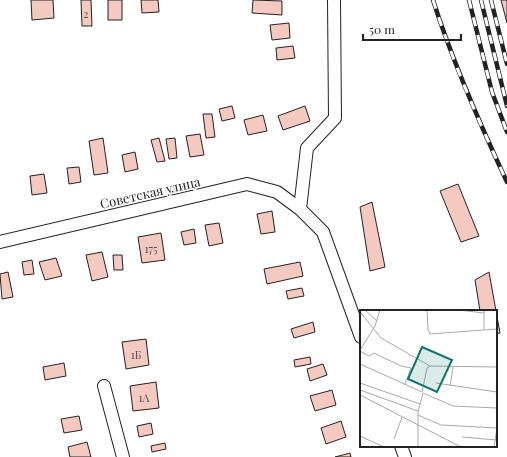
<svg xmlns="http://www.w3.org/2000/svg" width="507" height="457" font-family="'Playfair Display',serif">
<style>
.building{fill:#f3c9c0;stroke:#222}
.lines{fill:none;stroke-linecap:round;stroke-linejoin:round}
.street-casing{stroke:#222;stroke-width:14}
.street{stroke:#fff;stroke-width:12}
.rail-casing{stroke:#222;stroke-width:4.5}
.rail{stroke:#fff;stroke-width:3;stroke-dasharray:9;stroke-linecap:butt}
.labels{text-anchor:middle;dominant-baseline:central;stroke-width:3;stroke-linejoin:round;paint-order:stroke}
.number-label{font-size:11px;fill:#564c4a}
.street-label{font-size:13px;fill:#222;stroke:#fff}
.inset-road{fill:none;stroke:#a7a7a7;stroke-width:1}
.view{fill:#0f766e;fill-opacity:0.15;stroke:#0f766e;stroke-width:2}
.inset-edge{fill:none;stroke:#222;stroke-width:2}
</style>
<rect width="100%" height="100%" fill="#fff"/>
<path class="building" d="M31,0H53L54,18L32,20Z
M81,0H91L92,26H82Z
M108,0H122V20H108Z
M141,0H158L159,12L142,13Z
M253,0L282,1V15L252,13Z
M501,0H507V23Z
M289,23L290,38L272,40L270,25Z
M293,46L295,58L277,60L276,48Z
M232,106L235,118L222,121L219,109Z
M305,106L310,121L283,130L278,116Z
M203,114H212L215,137L206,138Z
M263,115L267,131L248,135L244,120Z
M200,134L204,155L190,157L186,136Z
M103,138L108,173L94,175L89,141Z
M159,138L165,161L157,162L151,140Z
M175,138L177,158L169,159L166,139Z
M135,152L138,169L125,172L122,155Z
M79,167L81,182L69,184L67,168Z
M44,174L47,193L32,195L30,176Z
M458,184L479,236L461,242L440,191Z
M372,202L385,267L370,271L360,207Z
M272,211L275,232L261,234L257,214Z
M219,223L223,243L209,246L205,225Z
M194,229L196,243L184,245L181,232Z
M161,233L165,260L142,263L138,237Z
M102,252L108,277L92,281L86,255Z
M113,255H122L123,270H114Z
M56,258L62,276L45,280L39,262Z
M32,260L34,274L24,275L22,262Z
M300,262L303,276L267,284L264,269Z
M8,272L13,297L2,299L0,274Z
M489,272L500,333L496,334V311H480L475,280Z
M302,288L304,296L288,299L286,291Z
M313,322L315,332L294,338L291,329Z
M146,339L149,365L126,369L122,342Z
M310,357L311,364L295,367L294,360Z
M64,363L66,376L45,380L43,367Z
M323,364L327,375L310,381L307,369Z
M156,382L159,408L133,411L130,386Z
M332,390L336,405L315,411L310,396Z
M79,416L82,430L64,433L61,419Z
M341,421L346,437L326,444L321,428Z
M151,423L153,434L139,437L137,426Z
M87,442L91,457H70L68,447Z
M165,443L166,449L152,452L151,446Z
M350,453L351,457H335Z"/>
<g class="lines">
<g class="street-casing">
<path id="street" d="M300,209L307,148L335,118L334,0
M0,242L247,184L277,192L300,209L323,232L361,337
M104,386L123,457
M401,446L405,457"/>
</g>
<use href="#street" class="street"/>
<g class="rail-casing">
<path id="rail" d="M433,0C453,63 479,122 507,182
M469,0L492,92L507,132
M481,0L507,106
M491,0L507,64"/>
</g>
<use href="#rail" class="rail"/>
</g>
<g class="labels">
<g class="number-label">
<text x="86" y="13">2</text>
<text x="151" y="248">175</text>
<text x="136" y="354">1Б</text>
<text x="144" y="397">1А</text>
</g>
<g class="street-label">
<text transform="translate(150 192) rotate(-13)">Советская улица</text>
</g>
</g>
<g transform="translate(360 310)">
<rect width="137" height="137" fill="#fff"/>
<path class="inset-road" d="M5,0L17,11M67,0L68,19L70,24L137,19M99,0L124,3M0,2L21,28L70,56L137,57M124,19V0M0,40L15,16L20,0M0,41L9,46L14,43L41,56L51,58L45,74M0,54L62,82M0,73L60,94M76,73L137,82M90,76L93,57M0,80L58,101M62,82L67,58L70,56M63,83L93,96L137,98M0,85L101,137M58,105L81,115L137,118M0,126L24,137M102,127L137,130M34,129L42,107M58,137V102L63,83M134,137L137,118"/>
<path class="view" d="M62,37L92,50L77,82L48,69Z"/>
<rect width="137" height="137" class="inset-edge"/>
</g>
<path d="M363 34v6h98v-6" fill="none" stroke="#222222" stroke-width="2"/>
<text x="369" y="34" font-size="12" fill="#222222" stroke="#ffffff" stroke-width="3" paint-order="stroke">50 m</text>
</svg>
